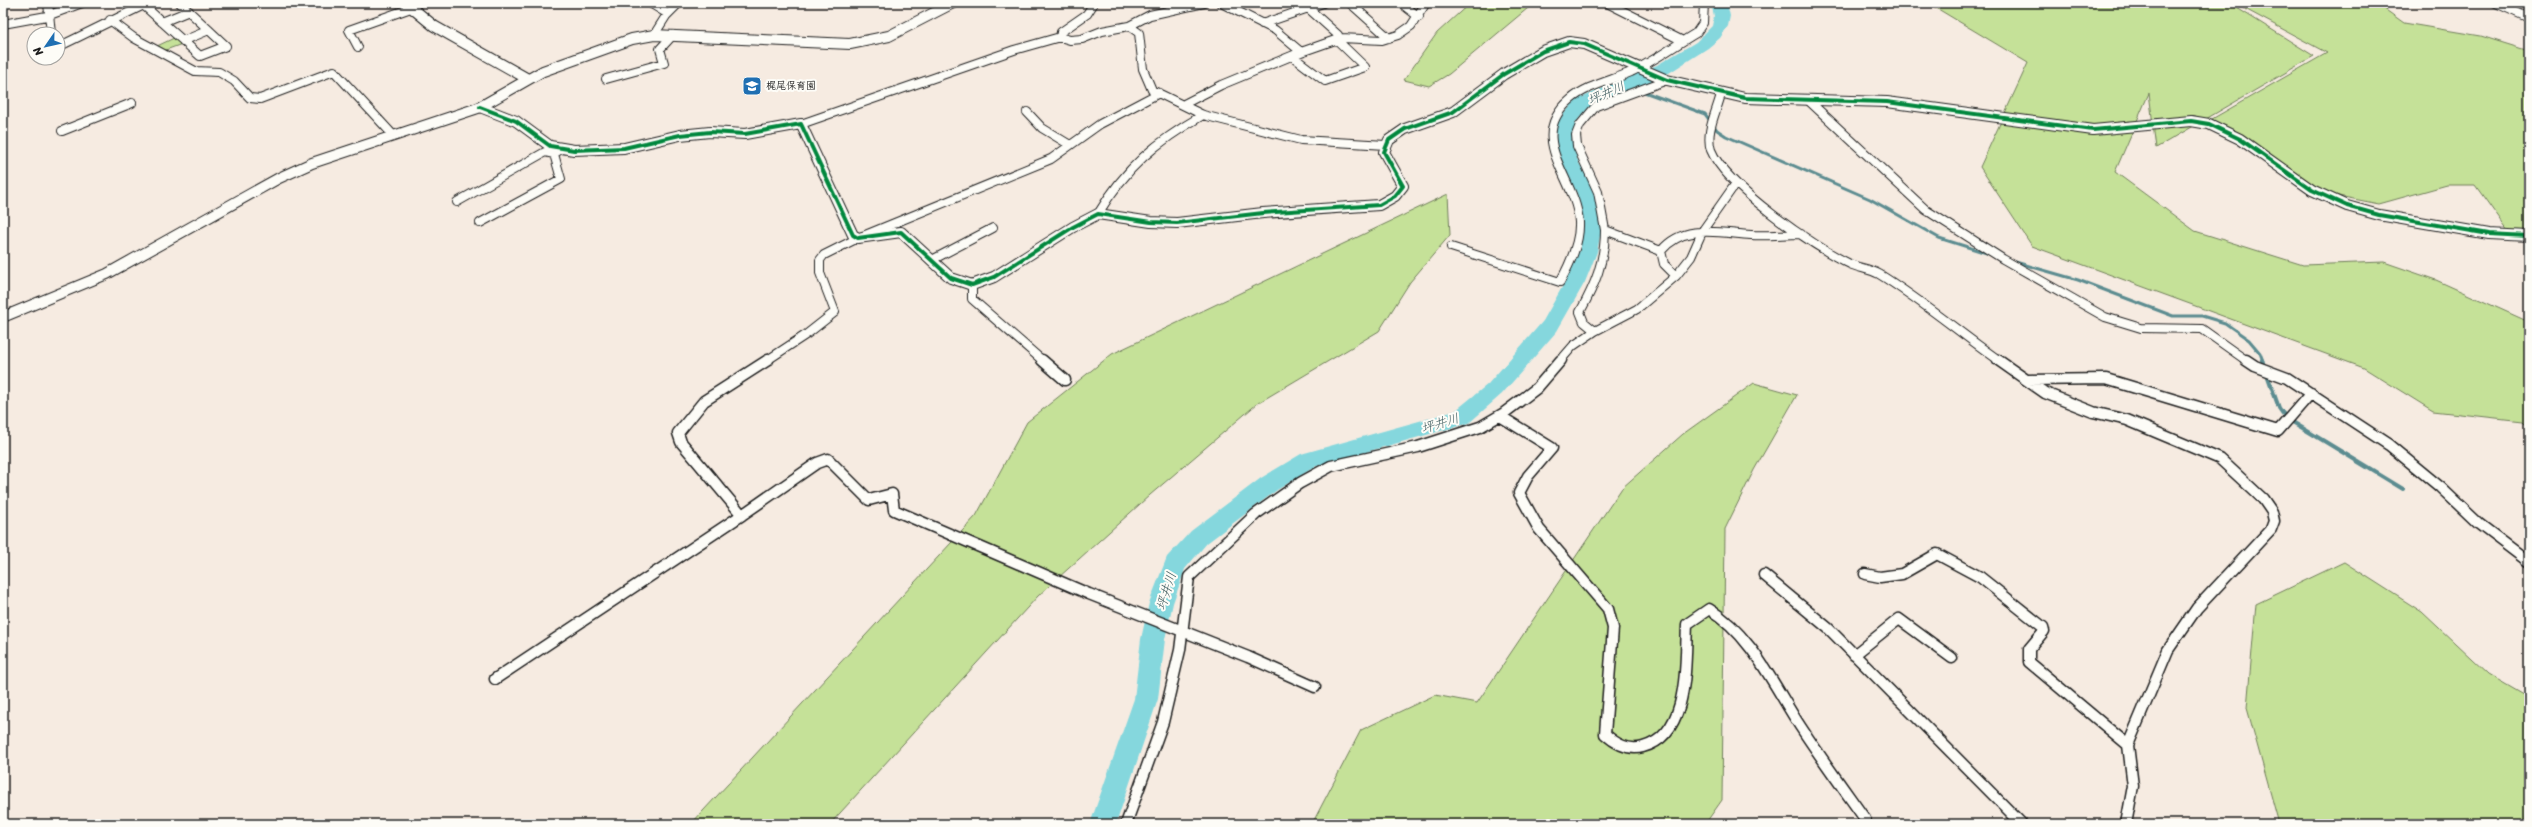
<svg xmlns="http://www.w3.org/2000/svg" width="2532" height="827" font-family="Sriracha,'Klee One',sans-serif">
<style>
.green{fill:#c5e198;stroke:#707e5a}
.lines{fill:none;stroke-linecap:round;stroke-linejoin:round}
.stream-far1{stroke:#5b8c90;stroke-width:3}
.stream{stroke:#5b8c90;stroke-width:4}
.river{fill:#85d7dd;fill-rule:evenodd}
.minor-far1-casing{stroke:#1c1c1c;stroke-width:10}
.minor-casing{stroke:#1c1c1c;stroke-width:13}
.tertiary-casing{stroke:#1c1c1c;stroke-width:12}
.minor-far1{stroke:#fdfcf7;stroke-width:8}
.minor{stroke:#fdfcf7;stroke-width:10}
.tertiary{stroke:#fdfcf7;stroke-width:10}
.cycleway-casing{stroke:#fdfcf7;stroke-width:6}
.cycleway{stroke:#00873e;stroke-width:4}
.labels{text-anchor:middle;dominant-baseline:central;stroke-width:4;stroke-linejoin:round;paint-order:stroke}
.far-poi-label{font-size:10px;font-weight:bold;fill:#1c1c1c;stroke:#fdfcf7;text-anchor:start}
.water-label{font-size:13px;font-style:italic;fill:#415d60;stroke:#fdfcf7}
</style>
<rect width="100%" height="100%" fill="#f6ebe1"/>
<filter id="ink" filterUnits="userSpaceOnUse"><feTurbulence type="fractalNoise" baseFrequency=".025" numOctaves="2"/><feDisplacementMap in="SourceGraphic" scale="8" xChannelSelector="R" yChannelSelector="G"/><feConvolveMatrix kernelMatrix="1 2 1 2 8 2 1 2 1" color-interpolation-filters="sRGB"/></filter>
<g filter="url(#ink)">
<path class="green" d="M1470,3H1534L1449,74L1429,86L1404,80L1437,33Z
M1928,3H2229L2314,56L2156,148L2149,93L2115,172L2195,231L2303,265L2384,262L2436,280L2529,322V427L2523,421L2433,411L2364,368L2032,246L1980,167L2028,63Z
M2234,3H2376L2404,23L2481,36L2529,51V235L2513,238L2475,185H2447L2379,204L2313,191L2205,123L2327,53Z
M174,38L182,44L163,51L155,47Z
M1448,194L1450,235L1410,282L1379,331L1258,403L1150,495L1038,596L830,824H691L976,516L1027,422L1112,354Z
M1754,383L1797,395L1754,470L1725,529L1722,800L1705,824H1312L1361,730L1435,695L1477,703L1622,488L1683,434Z
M2344,562L2422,612L2488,674L2529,698V824H2279L2247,708L2256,604Z"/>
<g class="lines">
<path class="stream-far1" d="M1625,85L1705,114L1717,130L1726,136L1870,199L1939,238L1993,255
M2012,261L2078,280L2173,316H2202L2225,323L2249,340L2260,353L2263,361"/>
<path class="stream" d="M2262,360L2279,408L2286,418L2403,489"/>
<path class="river" d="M1711,3H1727L1730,16L1728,26L1720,38L1708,48L1669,73L1588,108L1575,123L1573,146L1578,161L1595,193L1602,225L1597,252L1585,282L1557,331L1502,394L1469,423L1316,466L1277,490L1207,543L1185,569L1173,603L1165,639L1158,699L1116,824H1090L1134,699L1141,639L1149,603L1167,557L1191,531L1261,478L1301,454L1455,411L1488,384L1543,321L1565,282L1579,252L1584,225L1577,193L1560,161L1555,146L1557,122L1576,100L1657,65L1696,42L1712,26L1714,16Z"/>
<g class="minor-far1-casing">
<path id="minor-far1" d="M48,3L51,34
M141,3L200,56L226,46L180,3
M650,3L668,14
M1350,3L1389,38
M1401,3L1419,17
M1607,3L1683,41
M2496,3L2529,18
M110,20L134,38L195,71L219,72L234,81L250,98L260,99L334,71L393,135
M162,22L189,11
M3,24L47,16L82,3
M1262,24L1323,3
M1129,26L1139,33L1143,69L1152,90L1203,115L1301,140L1386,145
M654,35L666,16L679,3
M1060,37L1061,32L1087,14L1094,3
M183,41L209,30
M58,47L146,4
M358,47L349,30L411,8
M1301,52L1341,38L1382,40L1398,35L1411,26L1426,3
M1292,56L1325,81L1365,67L1339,42L1338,35L1308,8
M606,79L664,63L660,49L673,35
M1721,94C1717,111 1705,132 1711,150C1726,187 1814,247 1850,264C1859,268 1870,269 1879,274C1920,299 1960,333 2000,361
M1809,101L1926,210L2003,259L2105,317L2141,328L2202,329L2247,361
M1184,104L1221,85L1301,52L1275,30L1221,3
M1027,112L1042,128L1070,145
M801,124L1014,50L1060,37L1070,40L1082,39L1102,31L1129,26L1150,15L1204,3
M62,131L132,103
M457,202L545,152L554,154
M1098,214C1126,167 1156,142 1203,115
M480,223L561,179L554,154L561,149
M1451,247L1560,282C1570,264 1580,243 1579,222C1576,177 1525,139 1570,100C1587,85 1611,81 1631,72C1654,61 1674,46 1696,33L1703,23L1704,3
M1661,251L1605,230L1598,192L1577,146L1576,135L1580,125L1596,106L1667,80
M932,260L993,228
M1676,276L1664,264L1661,251C1684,223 1719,233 1751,235C1768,236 1784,234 1801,234
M972,285V299L1043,361
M1595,331L1584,322L1580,312C1595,285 1605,261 1605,230
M766,361L807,334L835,312L820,273V260L824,255L858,238L1051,159L1100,124L1159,93
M1560,361L1573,346L1595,331L1637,309L1676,276L1691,257L1703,230L1736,183"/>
</g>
<g class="minor-casing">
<path id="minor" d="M1042,360L1065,380
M1998,360L2045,393L2093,412L2127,420L2220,459L2263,499L2272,512L2274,521L2271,529L2197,608L2168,650L2128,745L2133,786L2126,824
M2246,360L2255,366L2287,378L2389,445L2440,487L2479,524L2529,562
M2028,380L2106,379L2278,431L2311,393
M1500,416L1552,448L1528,476L1519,493L1539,529L1608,609L1613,628L1605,734C1616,744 1628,751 1643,747C1690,735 1685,663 1687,624L1709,609C1751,634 1774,686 1800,726C1821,758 1843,788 1865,819L1863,824
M742,515L817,463L828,459L869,500L892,494L894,510L1089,594L1248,657L1315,687
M1865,574L1880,577L1902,574L1937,554L1980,577L2043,627L2044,631L2029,649V662L2128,745
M1764,575L1828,628L2022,824
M1854,655L1899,619L1952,658
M495,679L742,515L681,442L678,433L704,401L768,360
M1126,824L1163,722L1180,650L1189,577L1256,514L1300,483L1331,466L1418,447L1480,427L1504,413L1537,388L1561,360"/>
</g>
<g class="tertiary-casing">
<path id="tertiary" d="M406,3L434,26L528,79
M480,107L516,121L550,146L574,150L624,148L680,135L710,132L745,134L801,124L853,235L858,238L901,232L951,278L972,285L994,277L1073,227L1098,214L1151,222L1177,223L1263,213L1379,205L1395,196L1403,186L1384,152L1389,140L1405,129L1453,112L1504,74L1543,51L1569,42L1584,44L1667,80L1745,98L1887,102L2093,130L2191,121L2209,124L2240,139L2312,190L2347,206L2379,215L2489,234L2529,236
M3,317L107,274L279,178L312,163L478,108L543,71L632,39L654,35L850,44L889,36L953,3"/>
</g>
<use href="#minor-far1" class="minor-far1"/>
<use href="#minor" class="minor"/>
<use href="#tertiary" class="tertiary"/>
<g class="cycleway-casing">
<path id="cycleway" d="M480,107L516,121L550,146L574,150L624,148L680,135L710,132L745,134L801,124L853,235L858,238L901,232L951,278L972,285L994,277L1073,227L1098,214L1151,222L1177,223L1263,213L1379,205L1395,196L1403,186L1384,152L1389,140L1405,129L1453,112L1504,74L1543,51L1569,42L1584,44L1667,80L1745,98L1887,102L2093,130L2191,121L2209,124L2240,139L2312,190L2347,206L2379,215L2489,234L2529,236"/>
</g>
<use href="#cycleway" class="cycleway"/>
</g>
</g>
<defs>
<g id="school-square" transform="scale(1)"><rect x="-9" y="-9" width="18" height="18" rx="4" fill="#1f6fb2" stroke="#fdfcf7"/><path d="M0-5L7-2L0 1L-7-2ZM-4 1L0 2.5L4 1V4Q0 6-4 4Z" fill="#fff"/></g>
</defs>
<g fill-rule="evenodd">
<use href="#school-square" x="752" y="86"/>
</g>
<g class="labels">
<g class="far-poi-label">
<text x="766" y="86">梶尾保育園</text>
</g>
<g class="water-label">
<text transform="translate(1606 93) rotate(-24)">坪井川</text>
<text transform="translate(1440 423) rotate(-17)">坪井川</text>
<text transform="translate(1166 591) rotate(-73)">坪井川</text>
</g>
</g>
<rect width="2532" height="827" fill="none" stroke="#fdfcf7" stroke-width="16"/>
<rect x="8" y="8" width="2516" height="811" fill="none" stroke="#1c1c1c" stroke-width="1.5" filter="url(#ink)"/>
<g transform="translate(46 46) rotate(236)"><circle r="19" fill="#fdfcf7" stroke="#a3a29f"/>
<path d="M0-3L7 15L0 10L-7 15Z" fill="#1f6fb2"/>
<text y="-6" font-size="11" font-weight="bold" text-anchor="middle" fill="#1c1c1c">N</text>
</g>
</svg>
